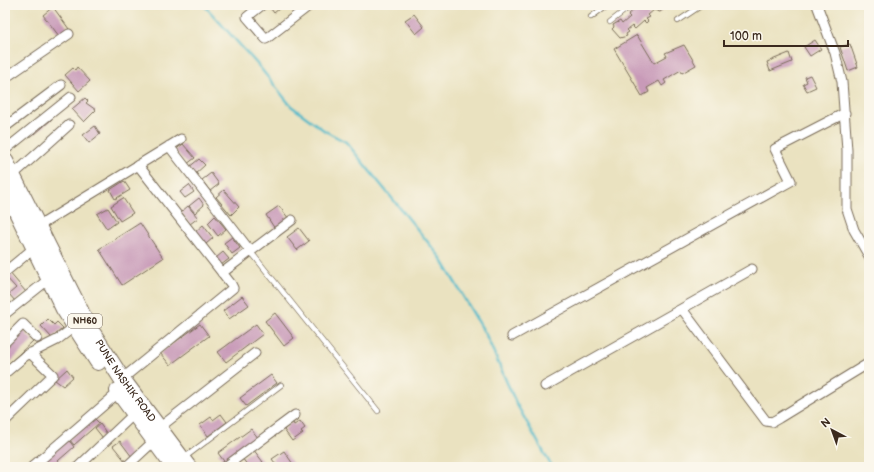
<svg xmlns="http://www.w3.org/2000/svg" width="874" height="472" font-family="'Balsamiq Sans',sans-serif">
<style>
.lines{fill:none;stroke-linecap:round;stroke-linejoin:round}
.stream{stroke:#4cb8c8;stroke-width:2.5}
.building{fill:#c89ab8}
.service-casing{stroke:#786a57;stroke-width:6}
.minor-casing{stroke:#786a57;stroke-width:11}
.trunk-casing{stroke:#786a57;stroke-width:18}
.service{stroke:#fff;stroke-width:4.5}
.minor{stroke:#fff;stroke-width:9}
.trunk{stroke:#fff;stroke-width:16}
.labels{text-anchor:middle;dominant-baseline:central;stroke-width:3;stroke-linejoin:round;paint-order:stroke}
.shield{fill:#fbf7ec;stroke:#75685c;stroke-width:1}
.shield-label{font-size:9px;font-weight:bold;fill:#3b2a1e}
.street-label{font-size:10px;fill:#3b2a1e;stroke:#fbf7ec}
</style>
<rect width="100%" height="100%" fill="#fbf7ec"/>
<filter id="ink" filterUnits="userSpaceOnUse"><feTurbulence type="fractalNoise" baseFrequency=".025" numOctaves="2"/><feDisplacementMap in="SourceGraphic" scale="8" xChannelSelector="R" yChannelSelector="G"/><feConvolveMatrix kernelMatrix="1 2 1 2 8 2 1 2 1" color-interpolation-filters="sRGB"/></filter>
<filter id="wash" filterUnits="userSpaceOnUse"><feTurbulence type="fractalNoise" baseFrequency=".012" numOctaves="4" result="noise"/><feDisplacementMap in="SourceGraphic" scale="16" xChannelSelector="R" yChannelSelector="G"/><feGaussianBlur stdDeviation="0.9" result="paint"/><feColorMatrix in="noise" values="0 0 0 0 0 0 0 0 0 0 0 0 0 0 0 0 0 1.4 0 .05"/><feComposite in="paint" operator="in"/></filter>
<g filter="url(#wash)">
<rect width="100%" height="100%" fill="#eae2c0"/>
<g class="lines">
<path class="stream" d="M204,5L258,65L291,106L325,131L346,142L440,257L486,335L516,403L552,467"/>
</g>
<g id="blocks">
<path class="building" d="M268,5H278L280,8L274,13Z
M590,5H602L597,9L595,7L593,8Z
M639,5H669L660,12L654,10L648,15L650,17L646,19L648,21L646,23L644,21L635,29L632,26L627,30L629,32L626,34L627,36L620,38L612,29L614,27L613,25L620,21L622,24L630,17L628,15Z
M53,7L69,29L59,36L43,15Z
M414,14L424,27L416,34L405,20Z
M637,35L654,63L667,56L665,53L684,45L696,65L682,73L681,70L664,80L666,83L662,86L659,81L647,88L649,92L642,96L614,49Z
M815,40L821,49L810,56L804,47Z
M850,44L858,67L848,71L840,47Z
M789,53L792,62L770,71L767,62Z
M77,67L90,81L79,91L65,75L73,68L75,70Z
M810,75L816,87L807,91L803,84L807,82L805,77Z
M85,98L88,101L86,103L96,110L84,122L72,109Z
M48,116L52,119L35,134L32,131Z
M95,126L100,134L89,143L83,135Z
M183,144L195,158L187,164L175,150Z
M199,159L205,165L194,175L188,168Z
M211,173L219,184L210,191L202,180Z
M124,181L130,190L115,199L110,190Z
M189,185L194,192L185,198L180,192Z
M224,190L239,207L231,215L216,197Z
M123,198L133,213L120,221L111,206Z
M199,198L204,205L195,213L189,206Z
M188,206L198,218L190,224L181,212Z
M279,206L289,219L275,229L266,215Z
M108,208L117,222L107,229L97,214Z
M215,216L226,229L218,236L208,223Z
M140,223L163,258L122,285L99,249Z
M203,225L213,238L206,244L195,232Z
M299,228L309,241L297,250L287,237Z
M232,237L240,248L232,254L224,243Z
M223,252L229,259L221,265L216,258Z
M9,272L26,292L15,301L9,294L16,288L5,276Z
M242,296L249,305L229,319L223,311Z
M275,313L294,338L284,346L265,321Z
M48,319L54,325L57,322L63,328L52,338L41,326Z
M200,324L209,336L170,365L160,353Z
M256,324L263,334L226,362L218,352Z
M23,330L33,341L5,367V347Z
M67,369L73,377L63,386L55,380Z
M271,375L277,383L246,406L240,398Z
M221,414L227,422L208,436L200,425L211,417L213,420Z
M93,417L99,423L74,445L69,439Z
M292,421L294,425L300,421L305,428L301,431L303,433L292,441L284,430Z
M100,424L107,434L103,438L95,428Z
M251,429L259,439L226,464L218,453Z
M68,439L74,447L51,467H35Z
M120,441L132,457L126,462L113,446Z
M253,449L263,462L256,467H246L248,466L242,458Z
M284,451L295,467H278L272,459Z"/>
</g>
</g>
<g filter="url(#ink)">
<use href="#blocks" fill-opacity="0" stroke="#786a57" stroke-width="1"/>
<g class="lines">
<g class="service-casing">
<path id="service" d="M591,17L607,5
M678,21L702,5
M610,22L632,5
M251,252L378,411
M184,458L281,385"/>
</g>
<g class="minor-casing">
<path id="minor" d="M262,5L247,17L266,39L310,5
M817,5L835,53L842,82L847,150V209L854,230L869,256
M5,78L69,34
M5,127L61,85
M169,146L251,252
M5,150L71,97
M12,176L69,125
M37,227L181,139
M5,272L34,248
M222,273L292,220
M682,309L766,421L772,422L779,418L869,363
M5,314L49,279
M512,336L791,181L775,149L845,113
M5,342L23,324L37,338
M5,373L25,356L57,340L74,327
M122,379L233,288L231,284L138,165
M545,386L752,269
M5,421L53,375L30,353
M159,428L255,353
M32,467L119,392
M78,467L134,414
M126,467L154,441
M225,467L295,415"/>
</g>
<g class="trunk-casing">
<g id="trunk">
<path id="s1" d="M5,161L88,326L122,379L188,467"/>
<path d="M5,187L64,309L98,362"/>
<path d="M118,391L174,467"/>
</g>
</g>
<use href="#service" class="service"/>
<use href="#minor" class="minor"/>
<use href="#trunk" class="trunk"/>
</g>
</g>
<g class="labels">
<rect class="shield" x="68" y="314" width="34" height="14" rx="3"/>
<g class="shield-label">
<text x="85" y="321">NH60</text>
</g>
<g class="street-label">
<text stroke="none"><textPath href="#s1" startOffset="251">PUNE NASHIK ROAD</textPath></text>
</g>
</g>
<rect width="874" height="472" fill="none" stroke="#fbf7ec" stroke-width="20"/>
<g transform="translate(832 430) rotate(319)" stroke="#fbf7ec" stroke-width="3" paint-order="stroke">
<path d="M0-3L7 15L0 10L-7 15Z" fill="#3b2a1e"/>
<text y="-6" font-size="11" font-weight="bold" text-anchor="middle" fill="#3b2a1e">N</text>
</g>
<path d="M724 40v6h124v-6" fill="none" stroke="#3b2a1e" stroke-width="2"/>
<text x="730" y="40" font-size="12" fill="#3b2a1e" stroke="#fbf7ec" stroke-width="3" paint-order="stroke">100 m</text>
</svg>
